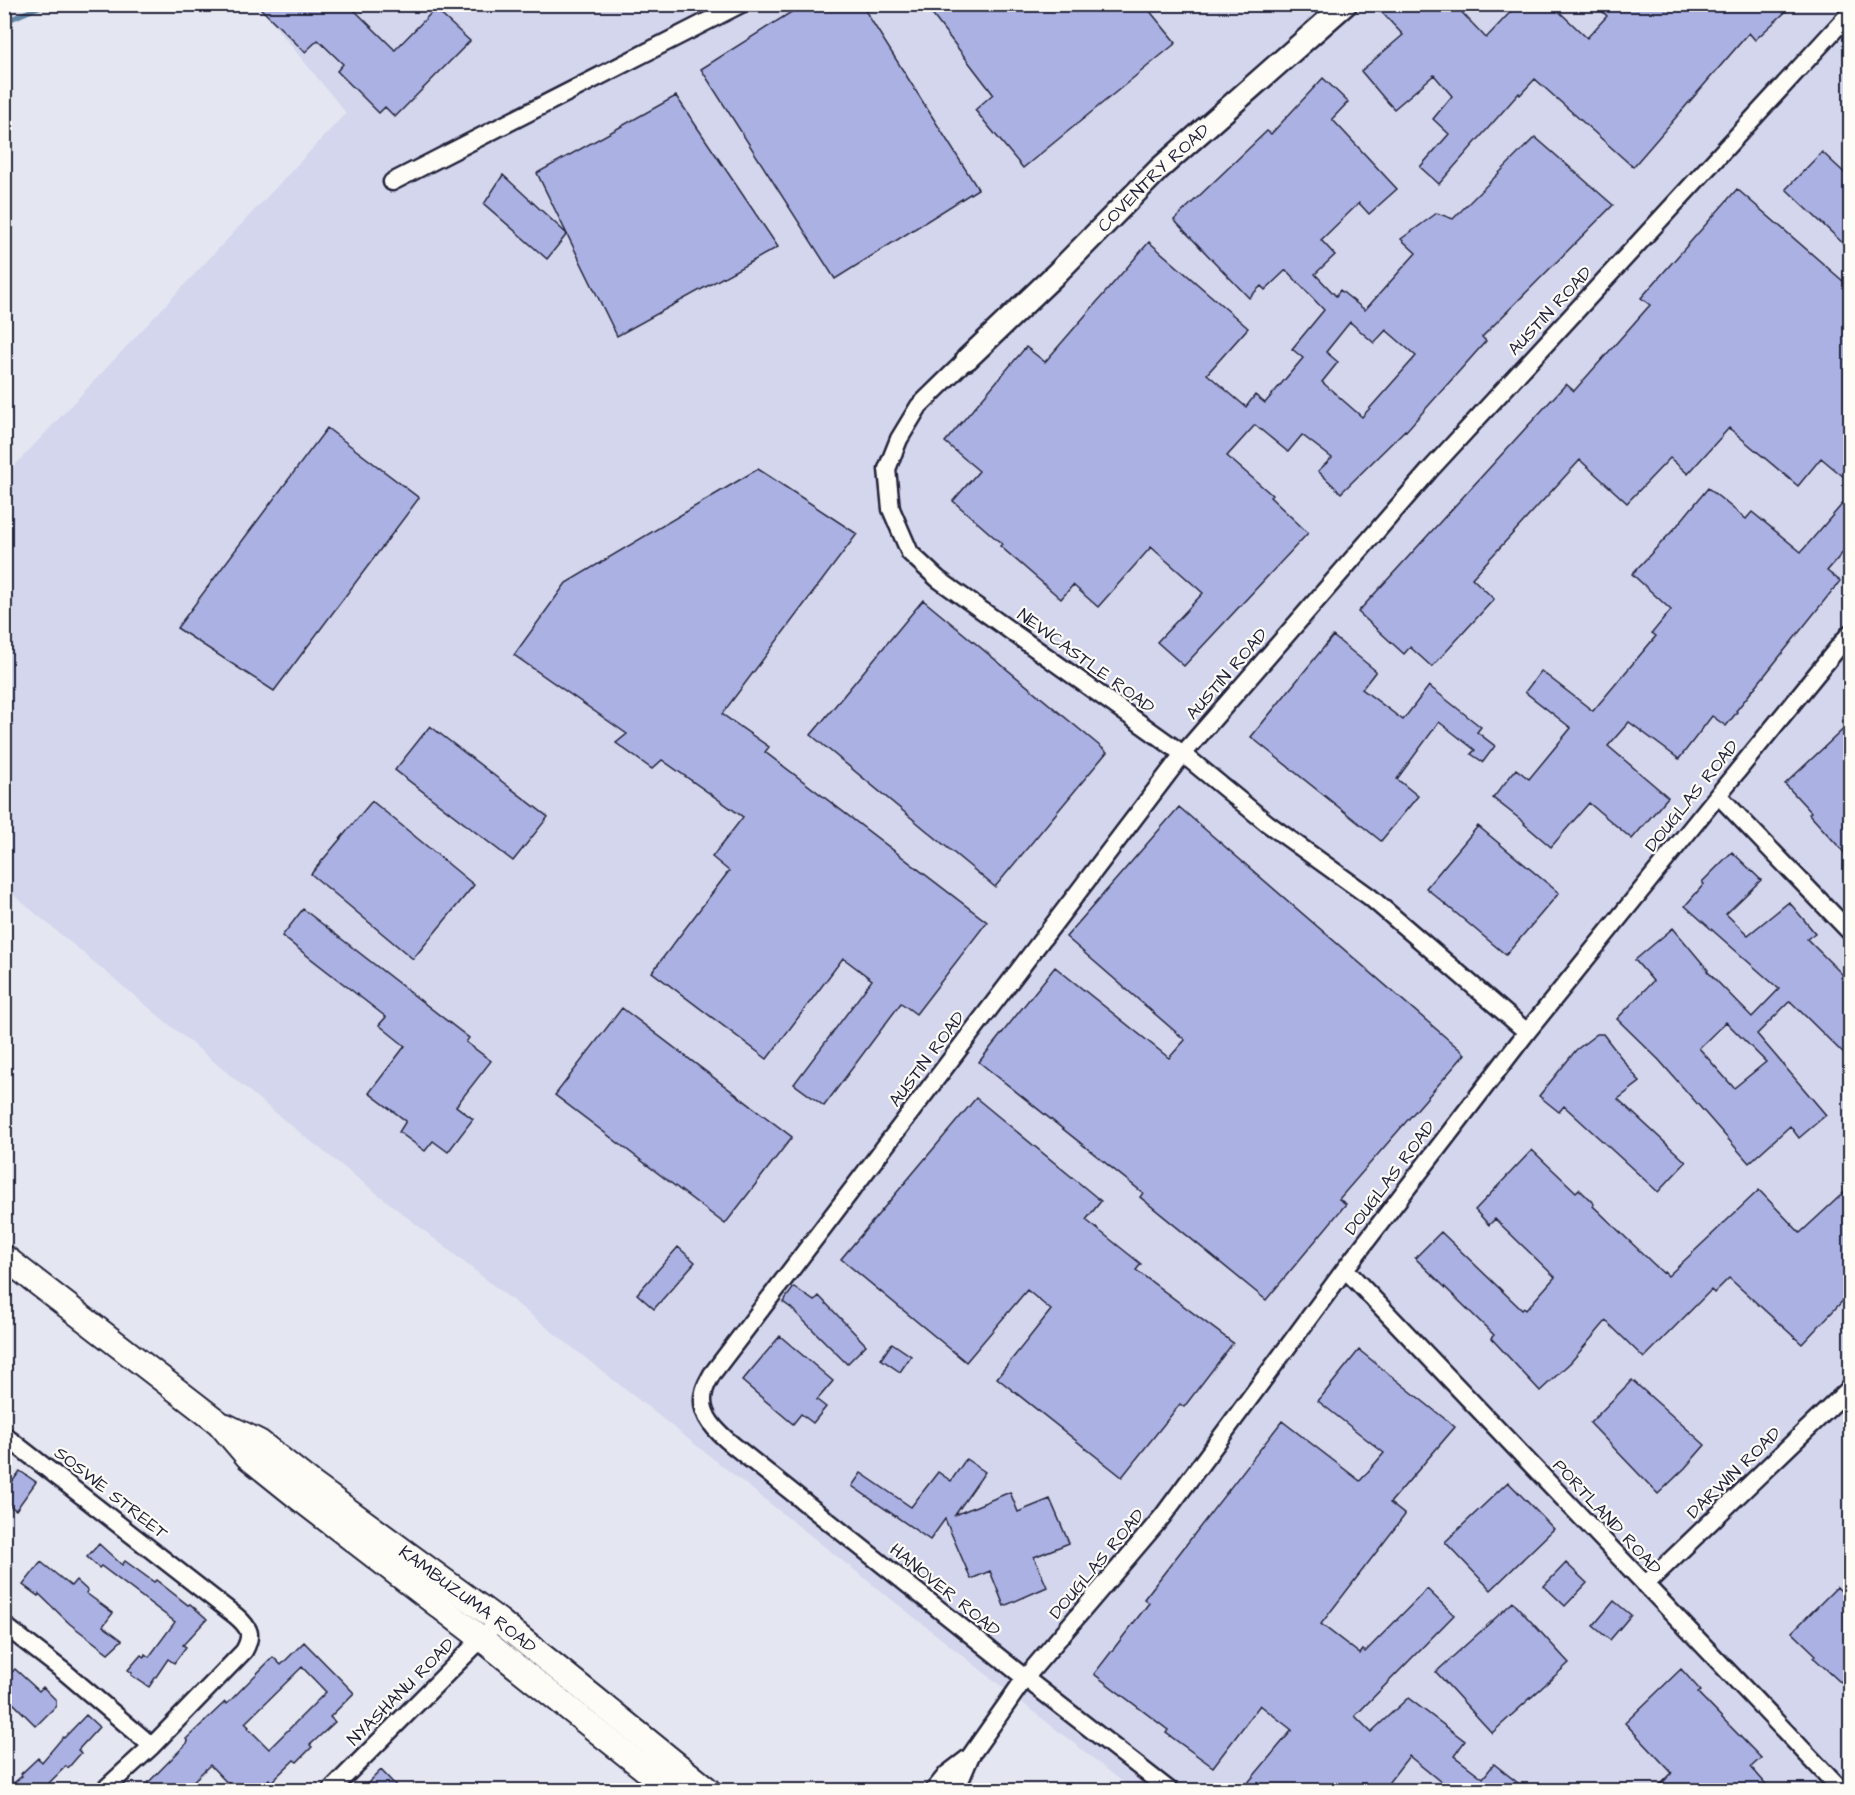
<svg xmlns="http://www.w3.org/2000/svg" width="1855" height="1795" font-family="'Architects Daughter',sans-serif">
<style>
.built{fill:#d3d6ed}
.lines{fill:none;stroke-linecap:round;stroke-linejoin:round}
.stream{stroke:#6288a6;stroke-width:5}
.building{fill:#abb2e3;stroke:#22223b;stroke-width:1.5;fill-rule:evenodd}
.minor-casing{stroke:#22223b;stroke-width:21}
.tertiary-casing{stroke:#22223b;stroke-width:26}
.secondary-casing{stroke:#22223b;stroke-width:28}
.minor{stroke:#fdfcf7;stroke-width:16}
.tertiary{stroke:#fdfcf7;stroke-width:21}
.secondary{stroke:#fdfcf7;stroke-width:24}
.labels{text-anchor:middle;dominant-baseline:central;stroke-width:4.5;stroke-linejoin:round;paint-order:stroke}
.street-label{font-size:18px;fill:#22223b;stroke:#fdfcf7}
</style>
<rect width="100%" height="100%" fill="#e4e6f1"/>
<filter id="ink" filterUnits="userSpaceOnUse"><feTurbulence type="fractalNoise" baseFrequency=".0167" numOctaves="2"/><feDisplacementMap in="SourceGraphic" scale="12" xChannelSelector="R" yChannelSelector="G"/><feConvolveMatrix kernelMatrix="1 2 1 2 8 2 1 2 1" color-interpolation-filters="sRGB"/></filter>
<g filter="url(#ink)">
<path class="built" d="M258,5H1850V1790H1133L284,1120L5,888L4,477L346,113Z"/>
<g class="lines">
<path class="stream" d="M4,22L46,4"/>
</g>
<path class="building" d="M256,4L349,5L395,50L435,9L470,41L395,117L385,107L379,113L337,71L343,64L318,40L305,52Z
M804,4H861L978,189L835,279L701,69Z
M924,4H1144L1176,43L1023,168L975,110L993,94Z
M1374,4H1454L1486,38L1518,4H1551L1587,38L1607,16L1595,4H1794L1755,40L1749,33L1633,167L1535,79L1520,95L1519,93L1439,184L1420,167L1449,134L1433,119L1452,96L1434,75L1394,109L1383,97L1361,71L1403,35Z
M1323,78L1348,102L1332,119L1397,189L1369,214L1359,203L1321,240L1335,255L1315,274L1336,296L1340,290L1365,310L1416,253L1401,239L1437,213L1453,219L1535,137L1613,205L1482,337L1486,341L1406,431L1405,430L1341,493L1318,471L1332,458L1302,435L1288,452L1255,425L1227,456L1272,495L1270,497L1308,533L1184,666L1157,642L1203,593L1151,547L1098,607L1073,585L1061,599L1000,546L1002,544L953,501L979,471L945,442L1026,347L1045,362L1149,242L1248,328L1207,374L1246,407L1255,395L1265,403L1303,358L1292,349L1324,310L1286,270L1265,290L1261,286L1249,298L1174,220L1267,131L1271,134ZM1350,322L1374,343L1386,330L1416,356L1362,417L1322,382L1338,362L1326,352Z
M676,96L778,247L617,336L537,173Z
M1822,152L1851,179V251L1786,189Z
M503,175L567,234L547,259L484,204Z
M1737,189L1851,288V483L1821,458L1798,486L1729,428L1688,474L1670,458L1627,503L1580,460L1472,578L1494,599L1432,667L1410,647L1404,654L1358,612L1566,384L1574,391L1650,305L1641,298Z
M327,428L419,498L274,691L177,628Z
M758,469L857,534L722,714L769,747L765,752L987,922L916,1014L901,1003L824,1106L794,1084L872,980L843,958L767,1059L652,972L729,871L712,857L743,817L662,760L652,769L616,743L627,734L514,655L566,583Z
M1708,488L1746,519L1752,512L1801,552L1851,494V543L1827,571L1840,581L1736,711L1737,712L1726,726L1712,716L1679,759L1629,722L1608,746L1668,797L1632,839L1589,803L1551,847L1524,824L1525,823L1493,798L1516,769L1529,779L1571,728L1525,692L1541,671L1593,711L1656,636L1652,633L1671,610L1632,574L1676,527Z
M923,600L1107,752L995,887L811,735Z
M1333,636L1376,671L1362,689L1403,720L1429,686L1481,727L1477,732L1495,746L1483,762L1471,754L1475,750L1439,722L1397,779L1418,796L1381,841L1251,737Z
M1851,722V860L1809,814L1811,812L1785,784Z
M430,726L548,817L513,861L395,770Z
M372,801L474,885L413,959L311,874Z
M1179,807L1465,1054L1339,1199L1346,1204L1266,1300L1140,1197L1143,1193L979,1062L1055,967L1169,1058L1185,1040L1066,937Z
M1478,826L1559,893L1506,955L1426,888Z
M1732,852L1761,880L1726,914L1748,935L1789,902L1815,933L1807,939L1843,975L1841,978L1851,987V1061L1790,1001L1757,1034L1826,1115L1799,1138L1790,1126L1749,1163L1659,1060L1617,1019L1653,981L1635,960L1673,928L1708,970L1707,971L1752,1017L1779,989L1685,906L1704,884L1702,882ZM1726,1022L1766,1062L1734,1088L1699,1048Z
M303,909L469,1038L466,1042L491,1061L456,1106L473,1119L448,1152L433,1141L425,1151L399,1132L406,1121L369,1093L405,1046L379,1025L386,1017L282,936Z
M622,1008L792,1137L725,1224L555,1095Z
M1597,1034H1603L1640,1082L1618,1099L1686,1162L1658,1192L1564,1106L1559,1112L1539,1096L1576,1050Z
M976,1098L1101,1201L1086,1220L1141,1264L1136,1270L1233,1343L1184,1407L1180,1404L1122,1477L997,1378L1051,1310L1027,1290L966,1362L841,1259Z
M1532,1150L1576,1192L1579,1189L1594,1204L1593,1206L1621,1233L1663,1273L1664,1272L1668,1276L1759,1190L1800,1233L1851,1186V1292L1802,1344L1729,1278L1714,1293L1711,1290L1644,1358L1606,1321L1571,1362L1540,1391L1491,1338L1494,1335L1415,1258L1441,1232L1522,1310L1524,1308L1526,1310L1555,1277L1495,1219L1489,1225L1475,1210Z
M678,1247L695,1262L654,1309L637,1294Z
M794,1287L814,1301L819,1296L866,1345L847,1364L791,1308L783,1302Z
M780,1336L833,1381L817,1400L826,1407L813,1423L801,1414L793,1424L742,1381Z
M892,1343L911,1356L900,1372L881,1359Z
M1359,1350L1455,1427L1390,1503L1405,1515L1321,1624L1360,1654L1363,1650L1365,1652L1427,1589L1454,1615L1355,1716L1371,1732L1408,1698L1465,1741L1454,1756L1483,1778L1494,1764L1528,1791H1452L1409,1756L1382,1791H1241L1292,1730L1260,1705L1213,1767L1166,1733L1168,1730L1094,1674L1149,1603L1144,1599L1282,1421L1360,1481L1384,1453L1318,1401Z
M1632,1380L1705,1445L1685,1468L1658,1494L1590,1423Z
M966,1459L985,1472L955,1515L1010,1492L1018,1512L1050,1499L1069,1543L1034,1557L1047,1587L1004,1606L990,1571L971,1579L945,1519L930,1540L852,1486L861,1473L911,1507L938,1472L951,1481Z
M20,1471L36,1482L16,1510L4,1502V1493Z
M1508,1482L1554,1529L1491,1590L1445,1542Z
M99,1544L122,1565L125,1561L154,1582L156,1580L188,1605L190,1604L207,1619L183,1645L186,1647L174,1663L168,1659L149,1687L131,1675L132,1673L128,1670L141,1655L144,1657L145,1654L149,1657L175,1622L101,1566L99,1568L87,1557Z
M41,1562L71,1586L76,1580L88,1591L86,1593L113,1613L103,1626L122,1640L108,1653L70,1624L39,1594L38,1596L23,1585Z
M1566,1563L1587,1583L1565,1606L1544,1586Z
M1837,1587L1851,1601V1692L1814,1658L1816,1655L1792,1632Z
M1614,1601L1631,1615L1610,1640L1593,1626Z
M1513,1602L1569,1663L1492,1733L1436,1672Z
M304,1642L354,1693L330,1717L335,1722L310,1745L312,1747L297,1762L294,1760L271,1782L269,1779L258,1791H235L210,1765L183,1791H140L188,1742L186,1739L225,1702L227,1704L273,1657L281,1665ZM302,1667L326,1692L269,1749L248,1728L249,1727L245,1723Z
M15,1669L39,1691L43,1687L56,1700V1706L36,1726L14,1704L12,1705L4,1698V1680Z
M1681,1669L1701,1691L1698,1693L1761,1758L1751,1767L1772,1791H1654L1672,1773L1625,1723Z
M86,1715L99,1727L78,1750L81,1753L68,1768L66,1766L41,1791H4L22,1776L21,1774L38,1758L42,1762L63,1737L64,1738Z
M381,1770L401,1791H360Z"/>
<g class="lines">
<g class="minor-casing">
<path id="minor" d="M392,182L741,4
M967,359L919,406L899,439L887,469L891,509L910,553L938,579L1183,754L1267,823L1370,897L1527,1032
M1718,795L1850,932
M1345,1269L1841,1790
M4,1435L236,1616C250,1628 253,1635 244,1651L152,1746L104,1790
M1645,1585L1850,1388
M4,1625L66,1673L152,1746
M331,1790L489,1631
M934,1790L947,1774L968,1758
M954,1790L960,1781L971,1755L1025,1678L1162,1517L1345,1269L1527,1032L1718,795L1850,633
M1169,1790L1025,1678L734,1446C718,1433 698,1415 704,1392C705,1386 709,1380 712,1374L1183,754L1429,471L1850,13"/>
</g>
<g class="tertiary-casing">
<g id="tertiary">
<path id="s1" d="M967,359L1058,272L1159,169L1346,4"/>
</g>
</g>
<g class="secondary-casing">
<g id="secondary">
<path d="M4,1257L219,1423L248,1457L299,1498L482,1639L671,1790"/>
<path id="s2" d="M226,1426L259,1442L312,1484L499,1621L708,1790"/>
</g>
</g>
<use href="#minor" class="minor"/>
<use href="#tertiary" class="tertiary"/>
<use href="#secondary" class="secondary"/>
</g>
</g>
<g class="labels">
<g class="street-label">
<text stroke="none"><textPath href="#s1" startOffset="260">COVENTRY ROAD</textPath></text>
<text transform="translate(1550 311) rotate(-47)">AUSTIN ROAD</text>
<text transform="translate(1086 661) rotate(36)">NEWCASTLE ROAD</text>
<text transform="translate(1227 674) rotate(-49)">AUSTIN ROAD</text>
<text transform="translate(1692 796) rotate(-51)">DOUGLAS ROAD</text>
<text transform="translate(927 1059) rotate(-53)">AUSTIN ROAD</text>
<text transform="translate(1390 1178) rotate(-53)">DOUGLAS ROAD</text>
<text transform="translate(1734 1473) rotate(-44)">DARWIN ROAD</text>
<text transform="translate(111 1493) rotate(38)">SOSWE STREET</text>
<text transform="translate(1607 1517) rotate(47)">PORTLAND ROAD</text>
<text transform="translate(1097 1564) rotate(-50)">DOUGLAS ROAD</text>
<text transform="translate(945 1590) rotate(39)">HANOVER ROAD</text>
<text stroke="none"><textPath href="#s2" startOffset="298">KAMBUZUMA ROAD</textPath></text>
<text transform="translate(401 1692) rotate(-45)">NYASHANU ROAD</text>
</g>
</g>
<rect width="1855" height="1795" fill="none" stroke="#fdfcf7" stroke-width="24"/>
<rect x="12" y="12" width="1831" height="1771" fill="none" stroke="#22223b" stroke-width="2" filter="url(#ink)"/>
</svg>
